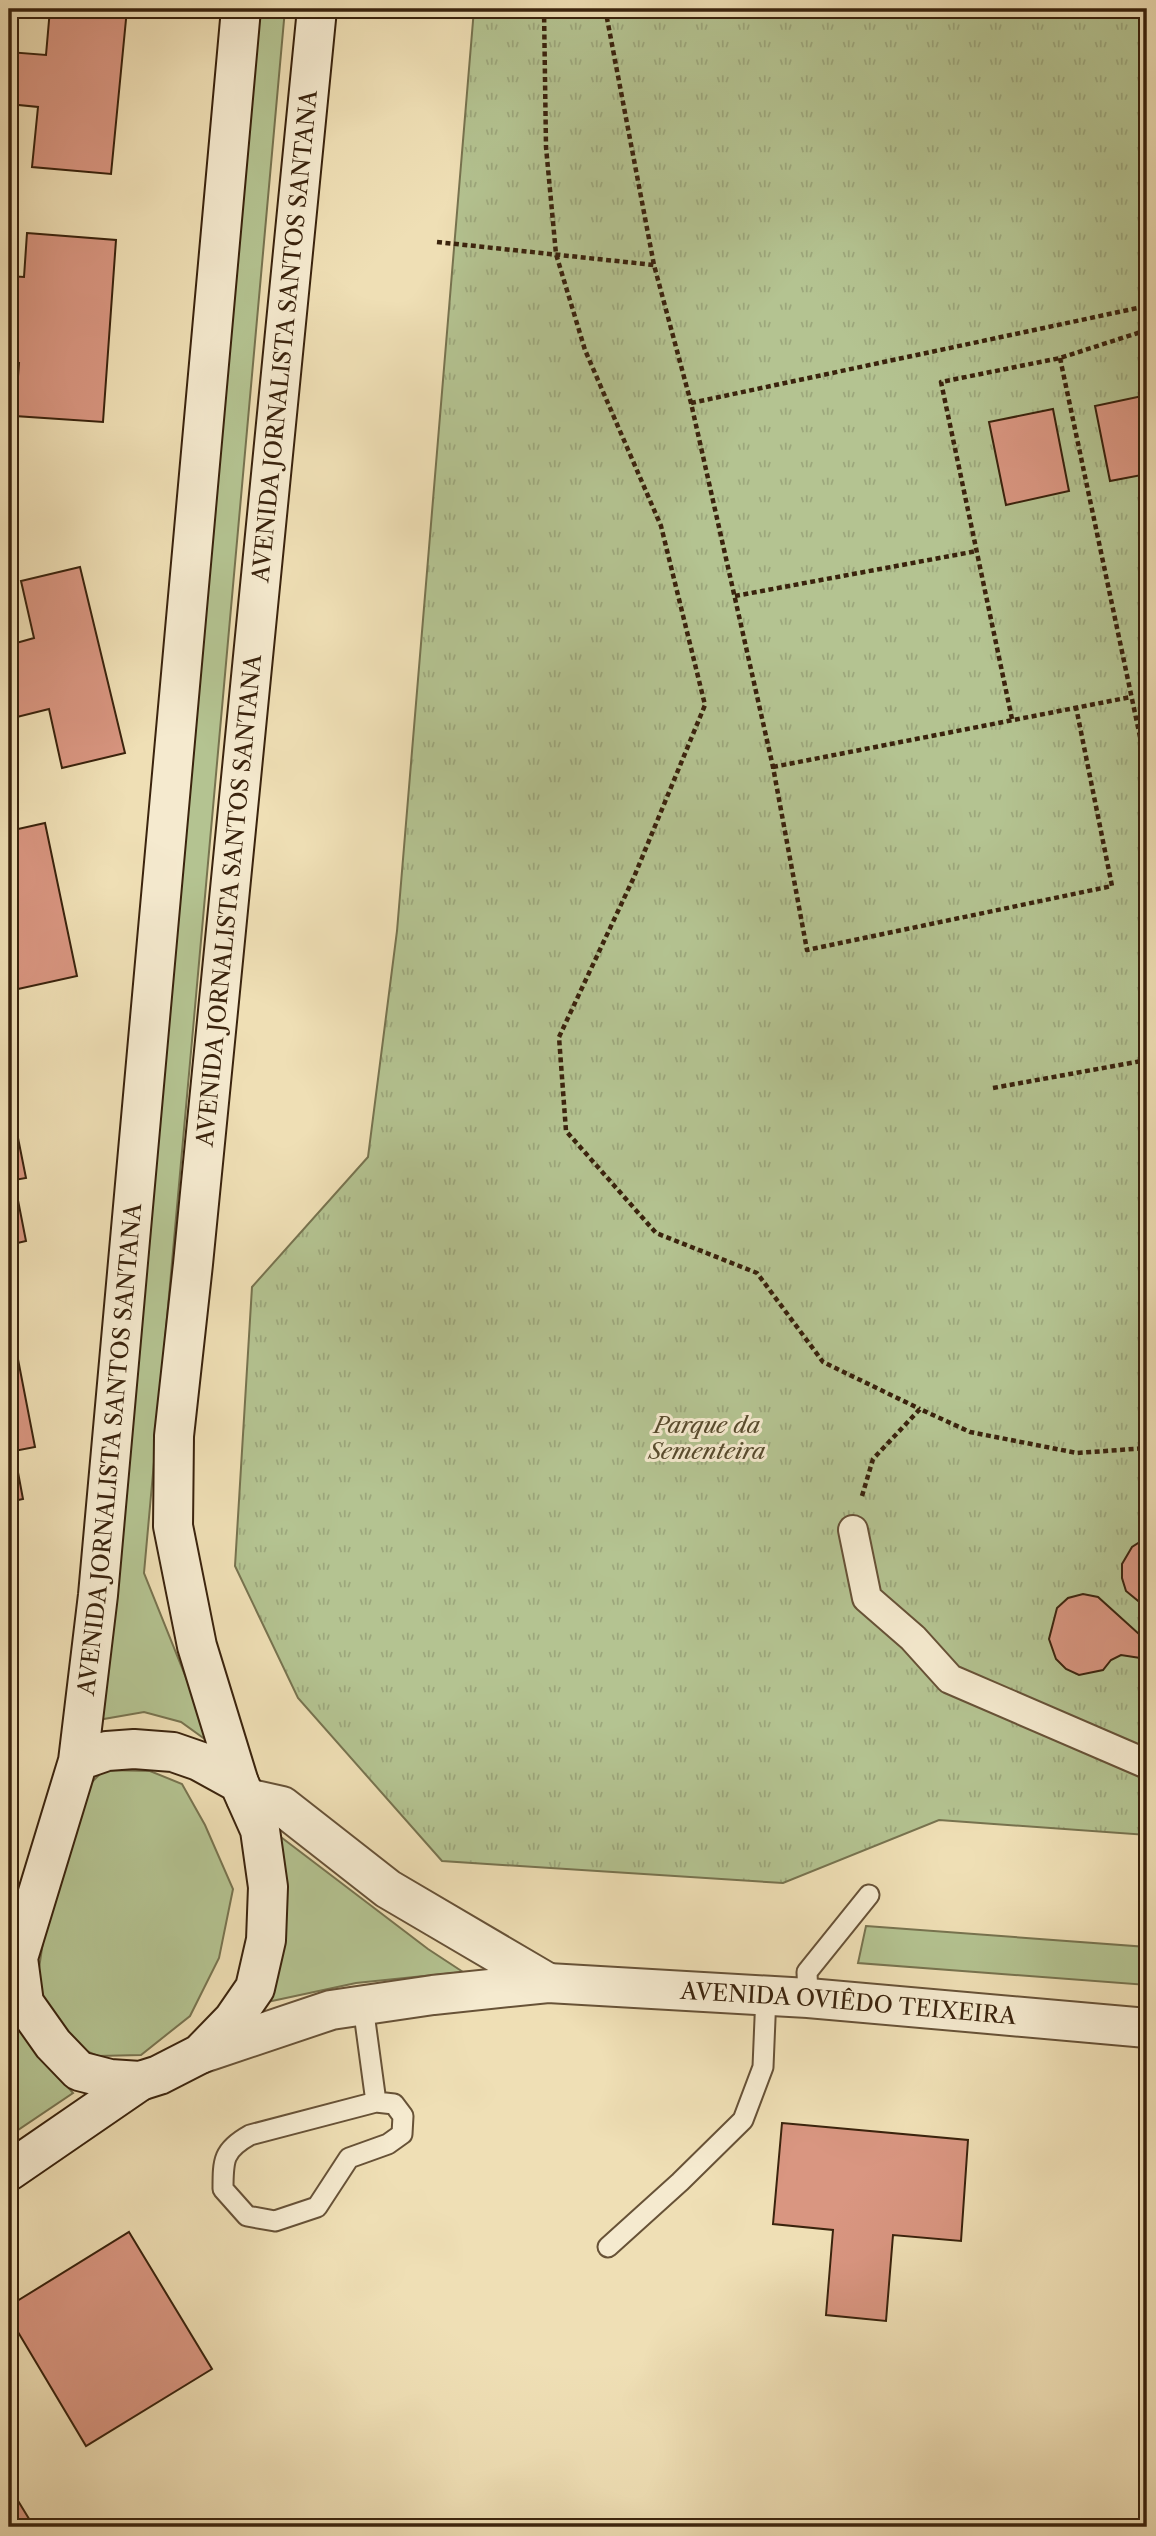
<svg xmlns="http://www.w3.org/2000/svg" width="1156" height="2536" font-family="'Libre Caslon Text',serif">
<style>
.grass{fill:#b4c391;stroke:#77734f;stroke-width:2}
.park{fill:url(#park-tufts);stroke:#77734f;stroke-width:2}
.building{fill:#d99681;stroke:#3a230d;stroke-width:2}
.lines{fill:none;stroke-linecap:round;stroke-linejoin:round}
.service-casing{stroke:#675237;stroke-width:23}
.pedestrian-casing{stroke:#675237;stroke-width:32}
.tertiary-casing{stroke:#675237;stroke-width:42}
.secondary-casing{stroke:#3a230d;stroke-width:42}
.path{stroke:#3a230d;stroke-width:4.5;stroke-dasharray:5 3.5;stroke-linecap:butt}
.service{stroke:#f5eacf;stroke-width:19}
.pedestrian{stroke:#f5eacf;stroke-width:28}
.tertiary{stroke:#f5eacf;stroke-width:38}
.secondary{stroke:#f5eacf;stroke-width:38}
.labels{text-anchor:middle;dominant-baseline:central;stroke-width:6;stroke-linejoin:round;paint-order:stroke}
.street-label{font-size:23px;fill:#3a230d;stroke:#f5eacf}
.park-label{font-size:23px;font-style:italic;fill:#584b2e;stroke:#f5eacf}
</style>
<defs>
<pattern id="park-tufts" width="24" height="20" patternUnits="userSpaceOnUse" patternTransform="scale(1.75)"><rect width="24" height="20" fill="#b4c391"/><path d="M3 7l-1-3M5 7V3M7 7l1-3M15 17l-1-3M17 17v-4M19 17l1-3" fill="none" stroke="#9ca77c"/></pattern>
</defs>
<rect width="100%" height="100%" fill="#efdfb5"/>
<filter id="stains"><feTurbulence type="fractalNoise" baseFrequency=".00286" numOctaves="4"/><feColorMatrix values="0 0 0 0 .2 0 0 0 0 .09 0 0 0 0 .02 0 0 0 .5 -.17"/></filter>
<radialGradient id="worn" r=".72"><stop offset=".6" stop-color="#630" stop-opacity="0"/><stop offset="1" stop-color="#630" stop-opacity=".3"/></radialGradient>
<path class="grass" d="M259,9H285L144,1573L213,1745L181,1722L144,1712L98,1720Z
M104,1770L150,1771L182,1784L205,1825L233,1889L219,1958L190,2016L141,2055L98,2056L72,2045L36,1988L44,1935L83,1791Z
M269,1828L428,1949L463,1972L356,1983L258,2004Z
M866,1926L1147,1947V1985L858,1963Z
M9,2016L73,2093L9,2136Z"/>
<path class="park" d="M474,9H1147V1835L939,1820L783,1883L442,1861L298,1698L235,1566L252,1287L368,1157L397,931Z"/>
<path class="building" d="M50,9H127L111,174L32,167L38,107L9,104V52L46,55Z
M27,233L116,240L103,422L15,416L19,363H9V276L24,277Z
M1147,395V474L1110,481L1095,406Z
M1053,409L1069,491L1006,505L989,422Z
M80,567L125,753L62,768L49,709L9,719V645L34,638L21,581Z
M45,823L77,976L9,991V831Z
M15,1123L26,1178L14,1180L26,1241L9,1245V1125Z
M16,1349L35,1447L14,1451L23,1499L9,1502V1351Z
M1146,1538L1147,1659L1121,1655L1111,1660L1103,1670L1079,1675L1066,1669L1056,1659L1049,1639L1057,1608L1068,1598L1083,1594L1098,1597L1140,1635L1143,1605L1126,1591L1122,1578V1564L1132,1547Z
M782,2123L968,2140L961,2241L893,2235L886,2321L826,2315L833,2230L773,2224Z
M129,2232L212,2369L86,2446L9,2317V2306Z
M9,2486L34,2527H9Z"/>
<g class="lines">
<g class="service-casing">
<path id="service" d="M808,1998L807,1972L869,1895
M363,2006L376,2102
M376,2102L394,2104L403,2116L402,2134L388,2144L349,2158L317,2207L275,2221L247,2216L223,2189C223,2160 223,2150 250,2135Z
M608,2247L680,2182L743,2120L763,2067L766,1995"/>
</g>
<g class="pedestrian-casing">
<path id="pedestrian" d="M853,1530L867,1598L913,1638L950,1679L1147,1764"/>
</g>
<g class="tertiary-casing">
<g id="tertiary">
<path d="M246,1798L282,1806L388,1889L548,1983"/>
<path id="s1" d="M200,2054L331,2010L433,1995L548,1983L808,1998L1147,2028"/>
</g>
</g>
<g class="secondary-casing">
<g id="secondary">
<path id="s2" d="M78,1761L107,1751L134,1749L173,1752L199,1761L239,1783L260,1830L268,1887L266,1940L255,1988L233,2020L200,2054L159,2075L140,2081L110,2079L79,2071L53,2044L24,2003L18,1958L78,1761L98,1595L241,9"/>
<path id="s3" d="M239,1783L197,1646L173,1526L174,1436L193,1264L317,9"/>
<path d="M9,2171L140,2081"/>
</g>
</g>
<path class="path" d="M544,9L546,147L556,254L585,350L661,526L705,705L634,877L559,1037L566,1131L656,1233L757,1273L823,1362L920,1409
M627,9L606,13L654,265L691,403L773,767L807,950L1112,886L1076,707
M437,242L654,265
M1060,358L1147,770
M691,403L1147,306
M735,596L977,551
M1012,719L941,382L1060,358L1147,330
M773,767L1131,697
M993,1088L1147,1060
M862,1496L873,1459L920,1409L970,1432L1077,1453L1147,1448"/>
<use href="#service" class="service"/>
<use href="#pedestrian" class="pedestrian"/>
<use href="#tertiary" class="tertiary"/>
<use href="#secondary" class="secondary"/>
</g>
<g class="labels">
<g class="street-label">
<text stroke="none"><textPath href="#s3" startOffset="1461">AVENIDA JORNALISTA SANTOS SANTANA</textPath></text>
<text stroke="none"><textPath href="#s3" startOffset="894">AVENIDA JORNALISTA SANTOS SANTANA</textPath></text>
<text stroke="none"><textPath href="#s2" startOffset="1248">AVENIDA JORNALISTA SANTOS SANTANA</textPath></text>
<text stroke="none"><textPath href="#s1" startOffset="658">AVENIDA OVIÊDO TEIXEIRA</textPath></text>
</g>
<g class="park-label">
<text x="707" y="1425">Parque da<tspan x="707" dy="26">Sementeira</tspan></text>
</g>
</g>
<rect width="1156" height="2536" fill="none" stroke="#efdfb5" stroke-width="35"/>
<rect x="10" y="10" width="1135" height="2515" fill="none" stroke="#3a230d" stroke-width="3.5"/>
<rect x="18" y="18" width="1121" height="2501" fill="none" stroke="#3a230d" stroke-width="2"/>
<rect width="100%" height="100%" filter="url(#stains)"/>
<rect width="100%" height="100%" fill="url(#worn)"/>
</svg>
